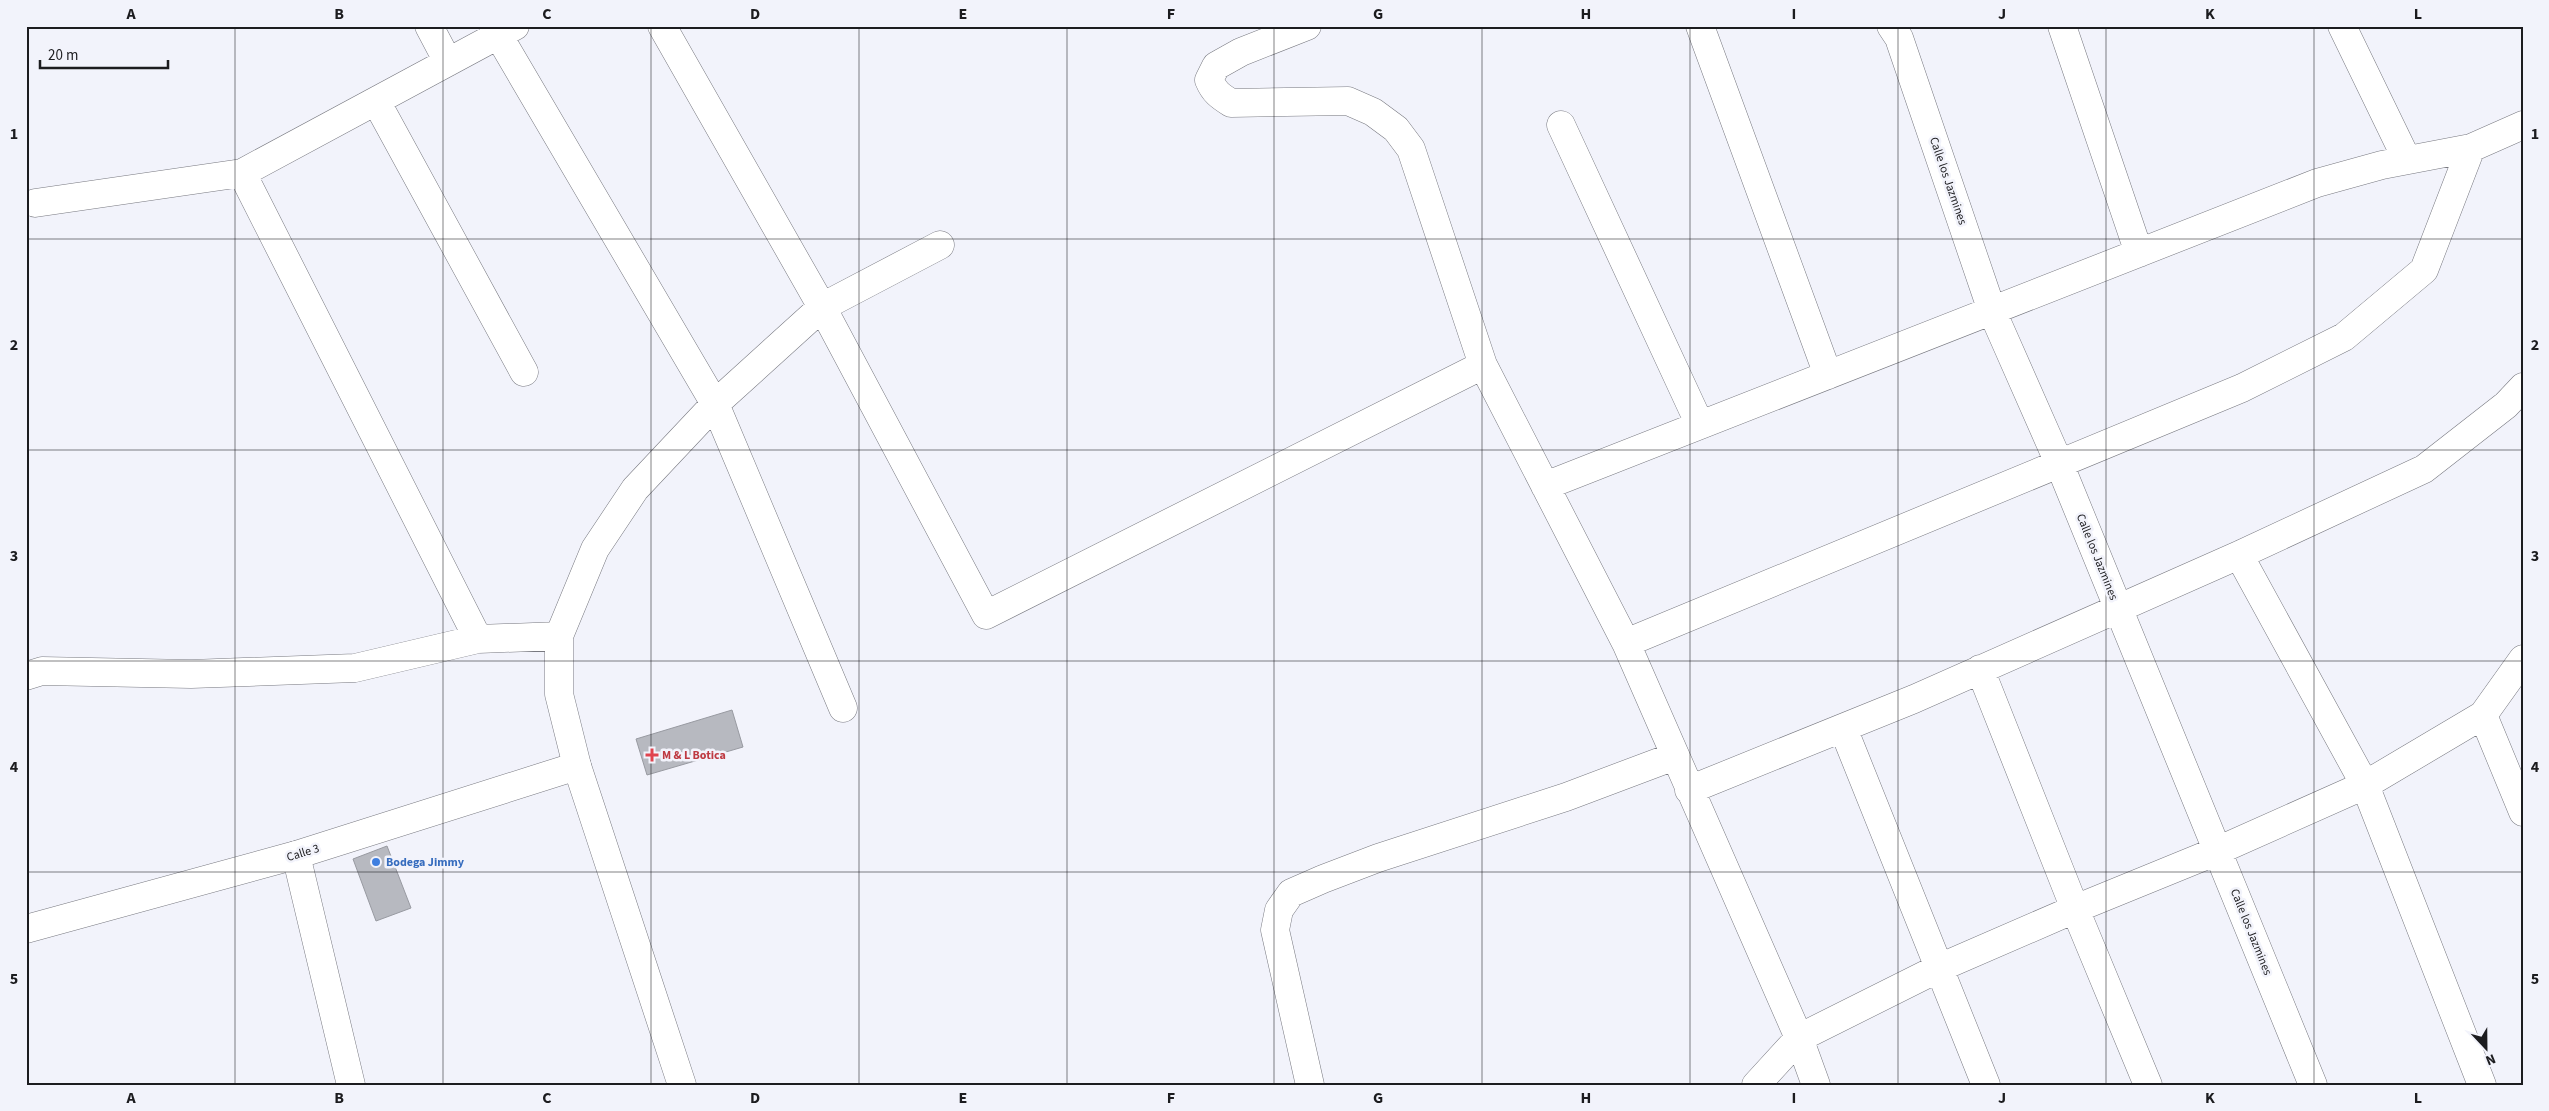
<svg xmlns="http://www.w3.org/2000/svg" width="2549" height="1111" font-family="'Source Sans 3',sans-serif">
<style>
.building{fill:#b7b9c0;stroke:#989aa1}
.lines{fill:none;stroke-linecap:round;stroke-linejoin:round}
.street-casing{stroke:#787980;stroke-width:29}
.secondary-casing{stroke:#787980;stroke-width:29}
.street{stroke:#fff;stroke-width:28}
.secondary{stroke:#fff;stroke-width:28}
.grid{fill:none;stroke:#1c1c1f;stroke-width:1;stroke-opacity:0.55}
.health-dot{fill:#e0444e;stroke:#f2f3fb;stroke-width:2}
.shop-dot{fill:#3f7fe0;stroke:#f2f3fb;stroke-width:2}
.labels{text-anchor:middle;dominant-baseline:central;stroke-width:5;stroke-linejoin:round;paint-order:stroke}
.street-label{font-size:12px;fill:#1c1c1f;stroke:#f2f3fb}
.health-label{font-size:12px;font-weight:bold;fill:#be3a42;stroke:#f2f3fb;text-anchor:start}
.shop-label{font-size:12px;font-weight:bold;fill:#366cbe;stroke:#f2f3fb;text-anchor:start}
.neatline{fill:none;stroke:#1c1c1f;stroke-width:2}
.grid-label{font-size:16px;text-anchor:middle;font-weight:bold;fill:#1c1c1f}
</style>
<rect width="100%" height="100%" fill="#f2f3fb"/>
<path class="building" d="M732,710L743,747L647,775L636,739Z
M387,846L411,908L376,921L353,859Z"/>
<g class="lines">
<g class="street-casing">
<path id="street" d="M429,26L448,62
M493,26L715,404L843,708
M662,26L822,307L986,615L1483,365
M1307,26L1241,52L1216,66L1209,80C1214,92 1220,96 1231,103L1348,101L1373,112L1396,129L1411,149L1483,365L1626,643L1799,1038L1816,1085
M1700,26L1828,375
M1891,26L1899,38L1992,311L2059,463L2313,1085
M2062,26L2139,253
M2342,26L2407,160
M376,101L524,372
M1561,125L1700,425
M242,173L478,639
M35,203L242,173L515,26
M1545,486L2317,183L2382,165L2471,148L2523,125
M2239,555L2365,785L2482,1085
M1626,643L2242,388L2344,337L2424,270L2471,148
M1980,669L2075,909L2148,1085
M26,676L42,671L191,674L355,668L478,639L559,636
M2483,715L2523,812
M1843,728L1986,1085
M577,766L559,694V636L595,549L635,489L715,404L822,307L940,245
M1689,790L1914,699L2239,555L2424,469L2506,405L2523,387
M296,855L351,1085
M1310,1085L1275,930L1279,910L1291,893L1323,879L1378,858L1566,797L1675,756
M1756,1085L1799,1038L1939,968L2075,909L2217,851L2365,785L2483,715L2523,659"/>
</g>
<g class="secondary-casing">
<path id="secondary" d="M26,929L296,855L577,766L682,1085"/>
</g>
<use href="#street" class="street"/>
<use href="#secondary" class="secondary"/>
</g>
<path class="grid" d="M235,26V1085M443,26V1085M651,26V1085M859,26V1085M1067,26V1085M1274,26V1085M1482,26V1085M1690,26V1085M1898,26V1085M2106,26V1085M2314,26V1085M26,239H2523M26,450H2523M26,661H2523M26,872H2523"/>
<path class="health-dot" d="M649.5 747.5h5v5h5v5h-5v5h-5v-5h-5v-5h5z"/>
<circle class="shop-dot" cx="376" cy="862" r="5"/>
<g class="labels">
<g class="street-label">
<text transform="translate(1948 181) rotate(71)">Calle los Jazmines</text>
<text transform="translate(2097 557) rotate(68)">Calle los Jazmines</text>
<text transform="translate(303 853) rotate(-17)">Calle 3</text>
<text transform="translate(2251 932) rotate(68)">Calle los Jazmines</text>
</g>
<g class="health-label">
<text x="662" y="755">M &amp; L Botica</text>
</g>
<g class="shop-label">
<text x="386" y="862">Bodega Jimmy</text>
</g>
</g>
<rect width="2549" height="1111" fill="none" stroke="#f2f3fb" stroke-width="55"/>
<g transform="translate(2486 1048) rotate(158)" stroke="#f2f3fb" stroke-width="4" paint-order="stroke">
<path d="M0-4L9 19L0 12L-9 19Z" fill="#1c1c1f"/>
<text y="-8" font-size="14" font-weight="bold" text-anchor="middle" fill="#1c1c1f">N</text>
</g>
<path d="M40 60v8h128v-8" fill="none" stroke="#1c1c1f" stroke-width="2.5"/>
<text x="48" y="60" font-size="15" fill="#1c1c1f" stroke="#f2f3fb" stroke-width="4" paint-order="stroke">20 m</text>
<rect x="28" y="28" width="2494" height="1056" class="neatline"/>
<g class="grid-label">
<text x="131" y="19">A</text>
<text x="339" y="19">B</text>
<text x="547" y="19">C</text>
<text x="755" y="19">D</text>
<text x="963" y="19">E</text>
<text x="1171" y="19">F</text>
<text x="1378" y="19">G</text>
<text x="1586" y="19">H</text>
<text x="1794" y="19">I</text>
<text x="2002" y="19">J</text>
<text x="2210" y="19">K</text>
<text x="2418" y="19">L</text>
<text x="14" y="139">1</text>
<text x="2535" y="139">1</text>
<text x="14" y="350">2</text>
<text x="2535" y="350">2</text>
<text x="14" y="561">3</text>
<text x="2535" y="561">3</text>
<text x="14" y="772">4</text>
<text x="2535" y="772">4</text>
<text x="14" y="984">5</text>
<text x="2535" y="984">5</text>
<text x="131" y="1103">A</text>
<text x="339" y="1103">B</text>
<text x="547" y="1103">C</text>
<text x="755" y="1103">D</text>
<text x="963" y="1103">E</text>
<text x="1171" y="1103">F</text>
<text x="1378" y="1103">G</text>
<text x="1586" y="1103">H</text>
<text x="1794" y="1103">I</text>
<text x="2002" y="1103">J</text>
<text x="2210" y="1103">K</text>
<text x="2418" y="1103">L</text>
</g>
</svg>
